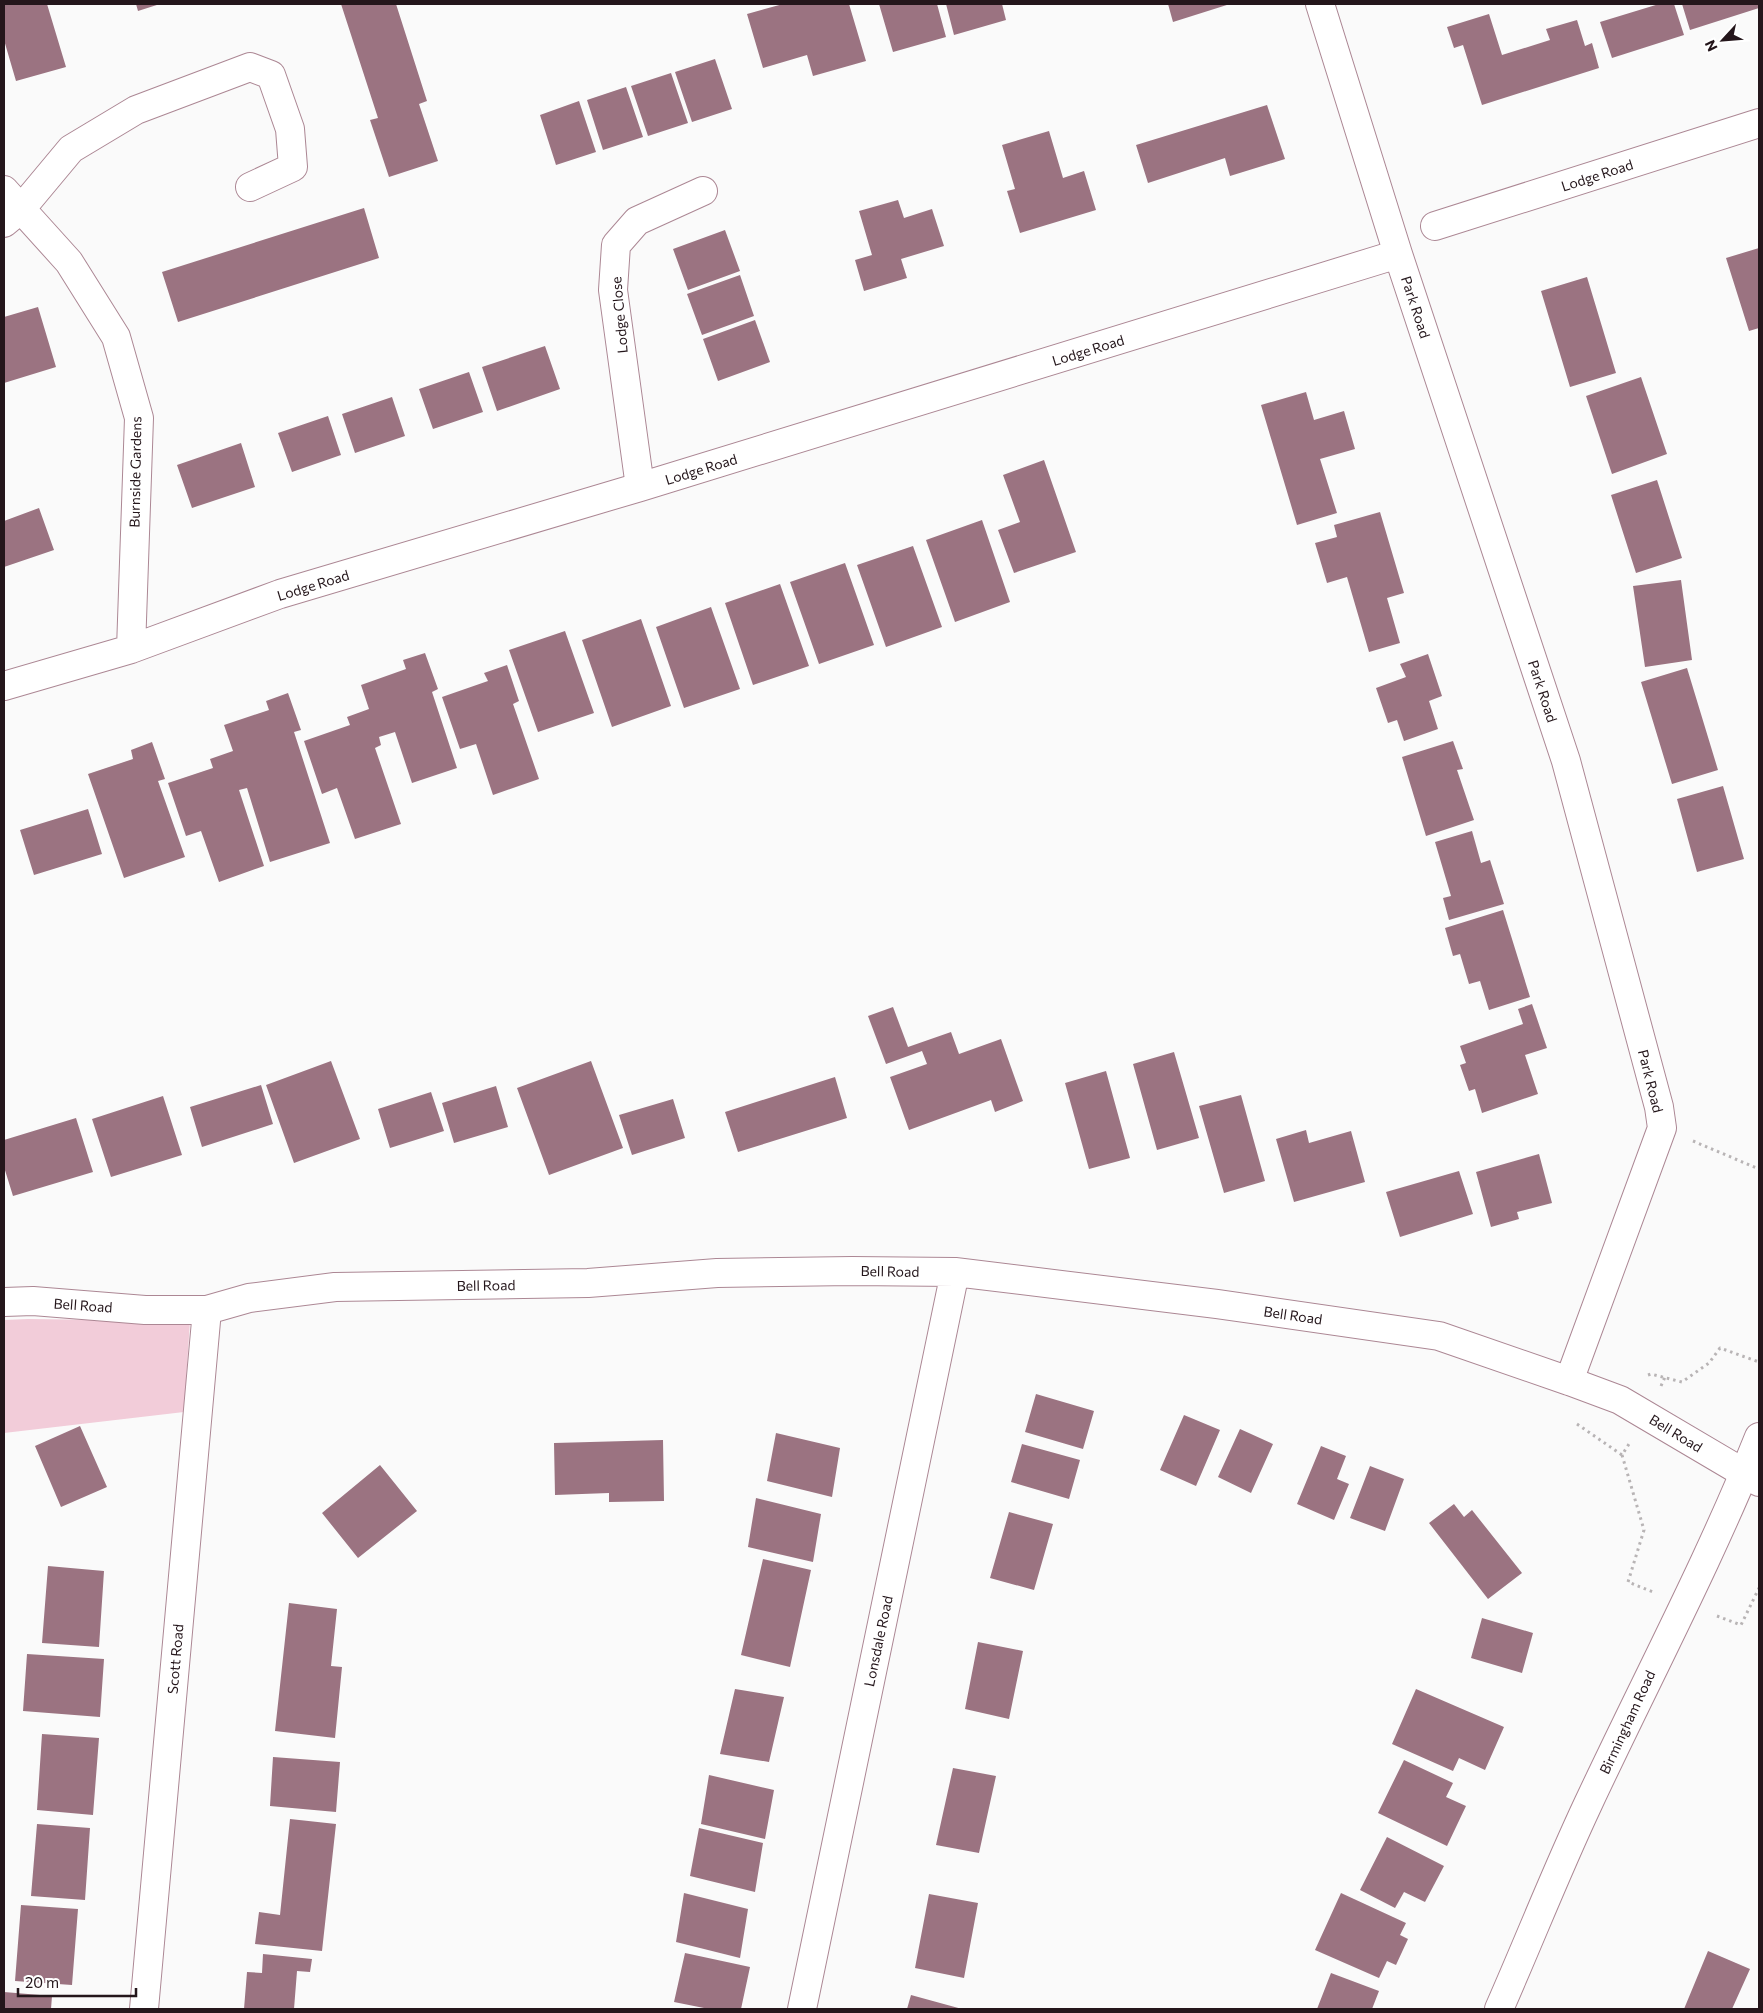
<svg xmlns="http://www.w3.org/2000/svg" width="1763" height="2013" font-family="Commissioner,sans-serif">
<style>
.green{fill:#f2ccd9}
.building{fill:#9b7381}
.lines{fill:none;stroke-linecap:round;stroke-linejoin:round}
.minor-casing{stroke:#ac8794;stroke-width:30}
.highway-casing{stroke:#ac8794;stroke-width:30}
.path{stroke:#b8b4b5;stroke-width:3;stroke-dasharray:2.5 4;stroke-linecap:butt}
.minor{stroke:#fff;stroke-width:28}
.highway{stroke:#fff;stroke-width:28}
.labels{text-anchor:middle;dominant-baseline:central;stroke-width:4;stroke-linejoin:round;paint-order:stroke}
.street-label{font-size:14px;fill:#24161b;stroke:#fff}
</style>
<rect width="100%" height="100%" fill="#fafafa"/>
<path class="green" d="M28,1319L190,1321L184,1412L4,1433V1320Z"/>
<path class="building" d="M4,4H47L66,67L16,81L4,40Z
M136,4H160L138,11Z
M341,4H396L427,101L419,104L438,161L389,177L370,120L378,118Z
M783,4H849L866,61L813,76L807,55L763,68L747,14Z
M879,4H937L946,37L893,52Z
M946,4H1002L1006,20L954,35Z
M1168,4H1230L1173,22Z
M1659,4H1674L1684,35L1612,58L1600,22Z
M1682,4H1759V8L1690,30Z
M1489,14L1502,55L1550,40L1546,29L1577,20L1585,46L1592,43L1599,68L1482,105L1463,45L1454,48L1447,27Z
M715,59L732,109L692,122L675,72Z
M671,73L688,123L648,136L631,86Z
M626,87L643,137L603,150L587,100Z
M579,101L596,152L556,165L540,115Z
M1267,105L1285,159L1230,176L1225,158L1148,183L1136,145Z
M1049,131L1063,178L1084,171L1096,210L1020,233L1007,191L1015,189L1002,145Z
M898,200L904,218L932,209L944,246L901,259L907,278L864,291L855,260L872,255L859,211Z
M364,208L379,258L178,322L162,272Z
M725,230L740,271L688,290L673,249Z
M1759,248V328L1749,331L1726,258Z
M740,275L754,316L702,335L687,294Z
M1587,277L1616,373L1570,387L1541,291Z
M38,307L56,367L4,383V317Z
M755,320L770,362L718,381L703,339Z
M545,346L560,389L497,411L482,367Z
M469,372L483,412L433,429L419,389Z
M1641,377L1667,454L1612,474L1586,396Z
M1306,392L1314,420L1344,411L1355,449L1320,459L1337,513L1297,525L1261,405Z
M392,397L405,436L355,453L342,414Z
M328,416L341,455L292,472L278,433Z
M241,443L255,487L192,508L177,465Z
M1044,460L1076,552L1014,573L998,530L1020,522L1003,475Z
M1657,480L1682,558L1636,573L1611,495Z
M39,508L54,550L4,567V521Z
M1380,512L1404,593L1387,598L1400,643L1369,652L1347,577L1327,583L1315,543L1337,537L1334,525Z
M982,520L1010,602L955,622L926,540Z
M913,546L942,627L886,647L857,565Z
M845,563L874,645L819,664L790,582Z
M1681,580L1692,660L1645,667L1633,586Z
M780,584L809,666L753,685L725,603Z
M711,607L740,689L684,708L656,627Z
M641,619L671,706L612,727L582,640Z
M565,631L594,713L538,732L509,650Z
M425,653L438,689L432,692L457,768L412,783L395,732L379,737L381,745L375,748L401,824L355,839L337,788L322,794L304,741L350,725L347,717L369,709L361,685L406,669L403,660Z
M1428,654L1442,696L1429,701L1438,729L1404,741L1397,720L1388,723L1376,688L1406,677L1400,664Z
M507,665L519,701L513,704L539,779L493,795L476,744L460,749L442,697L488,681L484,673Z
M1687,668L1718,770L1672,784L1641,682Z
M288,693L301,730L294,732L330,843L270,862L247,788L239,790L264,866L219,882L201,831L186,836L168,783L213,768L210,759L233,751L224,725L269,710L266,701Z
M1453,741L1463,769L1457,770L1474,820L1426,836L1402,757Z
M152,742L165,779L158,781L185,857L124,878L88,774L133,759L131,750Z
M1723,786L1744,859L1697,872L1677,799Z
M88,809L102,854L34,875L20,830Z
M1472,831L1481,863L1490,860L1504,904L1449,920L1443,898L1451,896L1435,842Z
M1503,910L1530,997L1489,1010L1480,981L1469,984L1460,954L1453,956L1445,928Z
M1532,1004L1547,1048L1525,1055L1538,1094L1482,1113L1475,1089L1469,1091L1460,1065L1466,1063L1460,1046L1523,1024L1518,1009Z
M893,1007L908,1047L951,1032L959,1054L1001,1039L1023,1101L995,1112L991,1100L909,1130L890,1077L927,1064L922,1051L886,1064L868,1016Z
M1174,1052L1199,1138L1157,1150L1133,1064Z
M331,1061L360,1139L294,1163L266,1085Z
M591,1061L623,1148L549,1175L517,1088Z
M1106,1071L1130,1158L1089,1169L1065,1083Z
M835,1077L847,1118L738,1152L725,1112Z
M261,1085L273,1124L202,1147L190,1107Z
M496,1086L508,1127L454,1143L442,1103Z
M431,1092L444,1131L390,1148L378,1109Z
M1241,1095L1265,1181L1224,1193L1199,1106Z
M163,1096L182,1155L111,1177L92,1119Z
M673,1099L685,1138L632,1155L619,1115Z
M76,1118L93,1172L13,1196L4,1167V1140Z
M1306,1130L1309,1143L1351,1131L1365,1182L1294,1202L1276,1139Z
M1539,1154L1552,1203L1517,1212L1519,1219L1491,1227L1476,1172Z
M1459,1171L1473,1214L1400,1237L1386,1192Z
M1036,1394L1094,1411L1083,1449L1025,1432Z
M1184,1415L1220,1430L1196,1486L1160,1470Z
M80,1426L107,1487L61,1507L35,1446Z
M1240,1429L1273,1444L1251,1493L1218,1477Z
M776,1433L840,1448L832,1497L767,1481Z
M663,1440L664,1501L609,1502V1493L555,1495L554,1443Z
M1022,1444L1080,1460L1069,1499L1011,1482Z
M1321,1446L1346,1456L1337,1479L1349,1484L1334,1520L1297,1504Z
M380,1465L417,1511L358,1558L322,1513Z
M1370,1466L1404,1479L1385,1531L1350,1518Z
M756,1498L821,1514L813,1562L748,1547Z
M1454,1504L1464,1517L1472,1510L1522,1573L1488,1599L1429,1523Z
M1009,1512L1053,1524L1034,1590L990,1578Z
M763,1559L811,1570L790,1667L741,1655Z
M48,1566L104,1571L99,1647L42,1643Z
M289,1603L337,1609L331,1666L342,1667L335,1738L275,1731Z
M1482,1618L1533,1633L1522,1673L1471,1658Z
M978,1642L1023,1651L1009,1719L965,1709Z
M27,1654L104,1659L100,1717L23,1711Z
M735,1689L784,1697L769,1762L720,1754Z
M1416,1689L1504,1727L1485,1770L1459,1758L1453,1771L1392,1744Z
M42,1734L99,1738L93,1815L37,1810Z
M273,1757L340,1762L336,1812L270,1806Z
M1404,1760L1453,1783L1446,1797L1466,1806L1447,1846L1378,1813Z
M953,1768L996,1776L979,1853L936,1845Z
M709,1775L774,1790L765,1839L701,1824Z
M290,1819L336,1824L322,1951L255,1944L259,1912L280,1915Z
M37,1824L90,1828L85,1900L31,1896Z
M699,1828L763,1843L755,1892L690,1876Z
M1387,1837L1444,1866L1425,1902L1404,1892L1395,1908L1360,1890Z
M684,1893L748,1909L740,1958L676,1942Z
M1341,1893L1406,1923L1400,1935L1408,1939L1396,1965L1387,1961L1379,1978L1315,1950Z
M929,1894L978,1903L964,1978L915,1968Z
M21,1905L78,1909L72,1985L15,1981Z
M1708,1951L1750,1969L1732,2009H1684Z
M685,1953L750,1967L741,2009H709L674,2002Z
M263,1954L312,1959L310,1972L297,1971L294,2009H244L247,1972L262,1973Z
M1331,1973L1379,1991L1372,2009H1317Z
M4,1992L52,1996L51,2009H4Z
M911,1995L962,2009H907Z"/>
<g class="lines">
<g class="minor-casing">
<path id="minor" d="M1320,4L1398,254L1566,761L1659,1107L1662,1128L1569,1381
M4,190L69,262L116,337L139,418L131,649
M4,223L21,209L71,149L136,110L250,67L271,75L290,129L293,167L250,187
M1435,226L1759,123
M640,487L613,290L616,245L637,221L703,191
M4,686L131,649L280,594L640,487L1398,254
M4,1302L33,1301L145,1310H207L249,1298L335,1287L588,1283L717,1273L852,1271L955,1272L1217,1304L1439,1336L1569,1381L1620,1400L1759,1482
M144,2009L207,1310
M802,2009L955,1272"/>
</g>
<g class="highway-casing">
<path id="highway" d="M1499,2009C1529,1941 1556,1872 1588,1804C1645,1682 1709,1562 1759,1437"/>
</g>
<path class="path" d="M1693,1141L1759,1169
M1648,1375L1651,1374L1682,1382L1709,1363L1720,1348L1759,1362
M1661,1386L1665,1377
M1577,1424L1622,1455L1629,1444
M1622,1455L1644,1530L1628,1582L1653,1592
M1717,1616L1741,1625L1759,1588"/>
<use href="#minor" class="minor"/>
<use href="#highway" class="highway"/>
</g>
<g class="labels">
<g class="street-label">
<text transform="translate(1597 175) rotate(-18)">Lodge Road</text>
<text transform="translate(1416 307) rotate(72)">Park Road</text>
<text transform="translate(619 315) rotate(-95)">Lodge Close</text>
<text transform="translate(1088 350) rotate(-17)">Lodge Road</text>
<text transform="translate(701 469) rotate(-17)">Lodge Road</text>
<text transform="translate(135 472) rotate(-89)">Burnside Gardens</text>
<text transform="translate(313 585) rotate(-17)">Lodge Road</text>
<text transform="translate(1543 691) rotate(72)">Park Road</text>
<text transform="translate(1651 1081) rotate(76)">Park Road</text>
<text transform="translate(890 1271) rotate(1)">Bell Road</text>
<text transform="translate(486 1285) rotate(-1)">Bell Road</text>
<text transform="translate(83 1305) rotate(4)">Bell Road</text>
<text transform="translate(1293 1315) rotate(8)">Bell Road</text>
<text transform="translate(1676 1433) rotate(31)">Bell Road</text>
<text transform="translate(878 1641) rotate(-78)">Lonsdale Road</text>
<text transform="translate(175 1659) rotate(-85)">Scott Road</text>
<text transform="translate(1627 1722) rotate(-65)">Birmingham Road</text>
</g>
</g>
<rect width="1763" height="2013" fill="none" stroke="#24161b" stroke-width="10"/>
<g transform="translate(1723 40) rotate(244)" stroke="#ffffff" stroke-width="4" paint-order="stroke">
<path d="M0-4L9 19L0 12L-9 19Z" fill="#24161b"/>
<text y="-8" font-size="14" font-weight="bold" text-anchor="middle" fill="#24161b">N</text>
</g>
<path d="M18 1988v8h118v-8" fill="none" stroke="#24161b" stroke-width="2.5"/>
<text x="25" y="1988" font-size="15" fill="#24161b" stroke="#ffffff" stroke-width="4" paint-order="stroke">20 m</text>
</svg>
